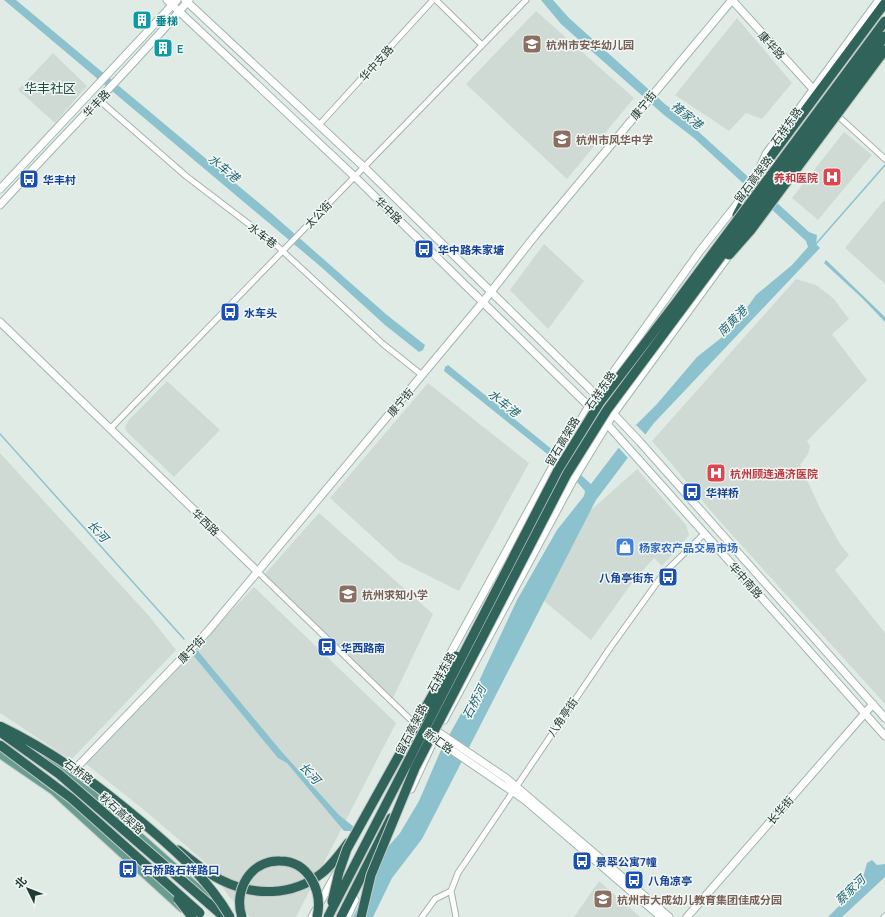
<svg xmlns="http://www.w3.org/2000/svg" width="885" height="917" font-family="Manrope,'Noto Sans SC',sans-serif">
<style>
.built{fill:#cfdad5}
.water{fill:#8cc2cd}
.pier{fill:#e1ebe6}
.lines{fill:none;stroke-linecap:round;stroke-linejoin:round}
.stream{stroke:#8cc2cd;stroke-width:1.5}
.street-casing{stroke:#a4b2ad;stroke-width:7}
.secondary-casing{stroke:#a0b6ae;stroke-width:9}
.primary-casing{stroke:#c1c8c6;stroke-width:10}
.highway-casing{stroke:#c1c8c6;stroke-width:11}
.street{stroke:#fff;stroke-width:5}
.secondary{stroke:#fff;stroke-width:7}
.primary{stroke:#689d90;stroke-width:8}
.highway{stroke:#30645a;stroke-width:9}
.highway-bridge-casing{stroke:#c1c8c6;stroke-width:11;stroke-linecap:butt}
.highway-bridge{stroke:#30645a;stroke-width:9}
.labels{text-anchor:middle;dominant-baseline:central;stroke-width:3;stroke-linejoin:round;paint-order:stroke}
.culture-label{font-size:11px;font-weight:bold;fill:#0d838f;stroke:#f1f7f4;text-anchor:start}
.education-label{font-size:11px;font-weight:bold;fill:#785e54;stroke:#f1f7f4;text-anchor:start}
.street-label{font-size:11px;fill:#223a34;stroke:#f1f7f4}
.health-label{font-size:11px;font-weight:bold;fill:#be3a42;stroke:#f1f7f4;text-anchor:end}
.transit-label{font-size:11px;font-weight:bold;fill:#164399;stroke:#f1f7f4;text-anchor:start}
.shop-label{font-size:11px;font-weight:bold;fill:#366cbe;stroke:#f1f7f4;text-anchor:start}
.water-label{font-size:12px;font-style:italic;fill:#206472;stroke:#f1f7f4}
.quarter-label{font-size:13px;fill:#204b41;stroke:#f1f7f4}
</style>
<rect width="100%" height="100%" fill="#e1ebe6"/>
<path class="built" d="M536,11L634,98L567,179L466,84Z
M737,18L792,83L762,119L746,113L729,131L675,95Z
M53,53L87,86L55,123L18,90Z
M844,132L872,155L818,220L792,198Z
M885,199V284L845,248Z
M544,244L584,281L548,329L510,290Z
M796,279L816,285L833,298L849,319L832,334L867,380L807,441L810,446L808,454L800,465L820,508L840,544L849,555L835,570L885,633V704L716,517L652,441Z
M167,381L220,430L174,477L127,432L125,427L128,421Z
M428,383L529,463L459,591L399,561L330,498Z
M0,453L149,616L176,650L71,760L0,713Z
M637,469L686,525L689,535L662,566L654,558L634,580L591,640L544,601L590,511Z
M319,513L433,614L393,698L264,575Z
M254,587L396,723L296,917H250L230,898L205,862L143,809L86,764Z
M599,881L640,917H574Z"/>
<path class="water" d="M4,0H16L271,213L387,315L425,345L423,350L419,352L385,325L320,266Z
M541,0H553L569,18L666,105L679,114L809,232L817,235L816,244L820,248L654,423L596,500L422,839L392,878L373,917H353L387,848L400,833L419,801L441,750L479,681L517,600L557,530L584,496L585,491L577,482L581,475L591,484L636,425L657,404L697,357L730,331L756,295L792,265L808,247L806,241L694,138L664,115L561,24Z
M826,260L885,317V322L862,298L824,263Z
M448,365L554,451L551,457L444,371L445,367Z
M198,651L281,751L339,815L354,827L351,831H344L287,763L278,758L193,655L194,652Z
M872,860L877,865L885,864V877L842,917H828L861,884L867,863Z"/>
<path class="pier" d="M636,425L646,435L628,458L618,447Z"/>
<g class="lines">
<path class="stream" d="M815,245L885,165
M0,434L184,639"/>
<g class="street-casing">
<path id="street" d="M436,0L482,45
M99,100L186,176L275,244L383,344L422,375
M838,116L885,159
M319,125L433,0
M110,429L526,0
M258,572L413,722
M422,917L435,899L451,891
M456,917L451,891L458,873L610,648L664,573L705,533
M884,917L885,916"/>
</g>
<g class="secondary-casing">
<path id="secondary" d="M167,0L354,176L607,424L885,736
M185,0L365,168L588,387L640,442L885,718
M732,0L813,89
M761,165L766,154L879,0
M0,189L177,0
M0,205C62,136 129,71 189,0
M0,322L258,572
M437,678L553,466L589,406L700,251L744,195
M444,720L572,482L614,413L732,251
M430,729L438,732L506,778L669,917
M428,734L525,800L661,917
M411,789L432,744
M54,791L208,631L483,302L534,237L732,0
M312,917L336,874
M347,917L355,900
M687,917L873,704"/>
</g>
<g class="primary-casing">
<path id="primary" d="M18,739L94,796L213,902
M0,754L54,791L182,908"/>
</g>
<g class="highway-casing">
<path id="highway" d="M737,215L760,171L885,3
M178,850C192,860 206,873 221,880C253,896 292,897 322,873C332,865 340,854 348,843
M208,903L224,917
M341,917L391,818"/>
</g>
<use href="#street" class="street"/>
<use href="#secondary" class="secondary"/>
<use href="#primary" class="primary"/>
<use href="#highway" class="highway"/>
<g class="highway-bridge-casing">
<path id="highway-bridge" d="M729,255L751,230L885,50
M0,726C54,752 98,785 143,823C176,851 208,879 230,917
M0,732L59,774L208,903
M0,745L71,798L200,913
M178,899L192,917
M332,902L339,872L347,849L438,685L456,656
M242,917C233,891 250,860 280,861C309,861 323,892 317,917
M328,917L558,470L600,402L678,300L885,21
M361,917L371,875L415,768L567,474L607,410L885,36"/>
</g>
<use href="#highway-bridge" class="highway-bridge"/>
</g>
<defs>
<g id="building-square" transform="scale(1)"><rect x="-9" y="-9" width="18" height="18" rx="4" fill="#0f9aa8" stroke="#f1f7f4"/><path d="M-4-6H4V6H1V3H-1V6H-4ZM-2.5-4.3h1.7v1.8h-1.7ZM.8-4.3h1.7v1.8H.8ZM-2.5-1h1.7V.8h-1.7ZM.8-1h1.7V.8H.8Z" fill="#fff"/></g>
<g id="school-square" transform="scale(1)"><rect x="-9" y="-9" width="18" height="18" rx="4" fill="#8d6e63" stroke="#f1f7f4"/><path d="M0-5L7-2L0 1L-7-2ZM-4 1L0 2.5L4 1V4Q0 6-4 4Z" fill="#fff"/></g>
<g id="hospital-square" transform="scale(1)"><rect x="-9" y="-9" width="18" height="18" rx="4" fill="#e0444e" stroke="#f1f7f4"/><path d="M-5-5h3v3.5h4V-5h3V5h-3V1.5h-4V5h-3Z" fill="#fff"/></g>
<g id="bus-square" transform="scale(1)"><rect x="-9" y="-9" width="18" height="18" rx="4" fill="#1a4fb4" stroke="#f1f7f4"/><path d="M-5-6H5V4H4V6H2V4H-2V6H-4V4H-5ZM-3.5-4V0h7V-4ZM-3.5 1.2v1.5H-2V1.2ZM2 1.2v1.5H3.5V1.2Z" fill="#fff"/></g>
<g id="shop-square" transform="scale(1)"><rect x="-9" y="-9" width="18" height="18" rx="4" fill="#3f7fe0" stroke="#f1f7f4"/><path d="M-5-2.5h2.3a2.7 3.5 0 0 1 5.4 0H5L5.5 6h-11ZM-1.5-2.5h3a1.5 2.3 0 0 0-3 0Z" fill="#fff"/></g>
</defs>
<g fill-rule="evenodd">
<use href="#building-square" x="142" y="20"/>
<use href="#school-square" x="532" y="44"/>
<use href="#building-square" x="163" y="48"/>
<use href="#school-square" x="562" y="139"/>
<use href="#hospital-square" x="832" y="177"/>
<use href="#bus-square" x="29" y="179"/>
<use href="#bus-square" x="424" y="249"/>
<use href="#bus-square" x="230" y="312"/>
<use href="#hospital-square" x="716" y="473"/>
<use href="#bus-square" x="692" y="492"/>
<use href="#shop-square" x="625" y="547"/>
<use href="#bus-square" x="668" y="577"/>
<use href="#school-square" x="348" y="594"/>
<use href="#bus-square" x="327" y="647"/>
<use href="#bus-square" x="582" y="861"/>
<use href="#bus-square" x="128" y="869"/>
<use href="#bus-square" x="634" y="880"/>
<use href="#school-square" x="603" y="899"/>
</g>
<g class="labels">
<g class="culture-label">
<text x="156" y="20">垂梯</text>
<text x="177" y="48">E</text>
</g>
<g class="education-label">
<text x="546" y="44">杭州市安华幼儿园</text>
<text x="576" y="139">杭州市风华中学</text>
<text x="362" y="594">杭州求知小学</text>
<text x="617" y="899">杭州市大成幼儿教育集团佳成分园</text>
</g>
<g class="street-label">
<text transform="translate(772 45) rotate(48)">康华路</text>
<text transform="translate(376 63) rotate(-48)">华中支路</text>
<text transform="translate(96 103) rotate(-46)">华丰路</text>
<text transform="translate(643 105) rotate(-51)">康宁街</text>
<text transform="translate(786 126) rotate(-54)">石祥东路</text>
<text transform="translate(753 179) rotate(-53)">留石高架路</text>
<text transform="translate(389 210) rotate(44)">华中路</text>
<text transform="translate(318 214) rotate(-46)">太公街</text>
<text transform="translate(263 235) rotate(38)">水车巷</text>
<text transform="translate(600 390) rotate(-55)">石祥东路</text>
<text transform="translate(400 402) rotate(-50)">康宁街</text>
<text transform="translate(562 441) rotate(-59)">留石高架路</text>
<text transform="translate(206 522) rotate(44)">华西路</text>
<text transform="translate(746 580) rotate(48)">华中南路</text>
<text transform="translate(191 649) rotate(-46)">康宁街</text>
<text transform="translate(441 672) rotate(-61)">石祥东路</text>
<text transform="translate(562 717) rotate(-56)">八角亭街</text>
<text transform="translate(411 729) rotate(-63)">留石高架路</text>
<text transform="translate(439 741) rotate(36)">新汇路</text>
<text transform="translate(79 771) rotate(37)">石桥路</text>
<text transform="translate(780 810) rotate(-49)">长华街</text>
<text transform="translate(122 813) rotate(42)">秋石高架路</text>
</g>
<g class="health-label">
<text x="818" y="177">养和医院</text>
<text x="730" y="473" text-anchor="start">杭州顾连通济医院</text>
</g>
<g class="transit-label">
<text x="43" y="179">华丰村</text>
<text x="438" y="249">华中路朱家塘</text>
<text x="244" y="312">水车头</text>
<text x="706" y="492">华祥桥</text>
<text x="654" y="577" text-anchor="end">八角亭街东</text>
<text x="341" y="647">华西路南</text>
<text x="596" y="861">景翆公寓7幢</text>
<text x="142" y="869">石桥路石祥路口</text>
<text x="648" y="880">八角凉亭</text>
</g>
<g class="shop-label">
<text x="639" y="547">杨家农产品交易市场</text>
</g>
<g class="water-label">
<text transform="translate(687 115) rotate(39)">褚家港</text>
<text transform="translate(224 168) rotate(40)">水车港</text>
<text transform="translate(732 321) rotate(-45)">南黄港</text>
<text transform="translate(504 403) rotate(39)">水车港</text>
<text transform="translate(98 531) rotate(48)">长河</text>
<text transform="translate(474 702) rotate(-63)">石桥河</text>
<text transform="translate(310 773) rotate(48)">长河</text>
<text transform="translate(850 890) rotate(-44)">蔡家河</text>
</g>
<g class="quarter-label">
<text x="50" y="88">华丰社区</text>
</g>
</g>
<g transform="translate(28 889) rotate(313)" stroke="#f1f7f4" stroke-width="3" paint-order="stroke">
<path d="M0-3L7 15L0 10L-7 15Z" fill="#223a34"/>
<text y="-6" font-size="11" font-weight="bold" text-anchor="middle" fill="#223a34">北</text>
</g>
</svg>
